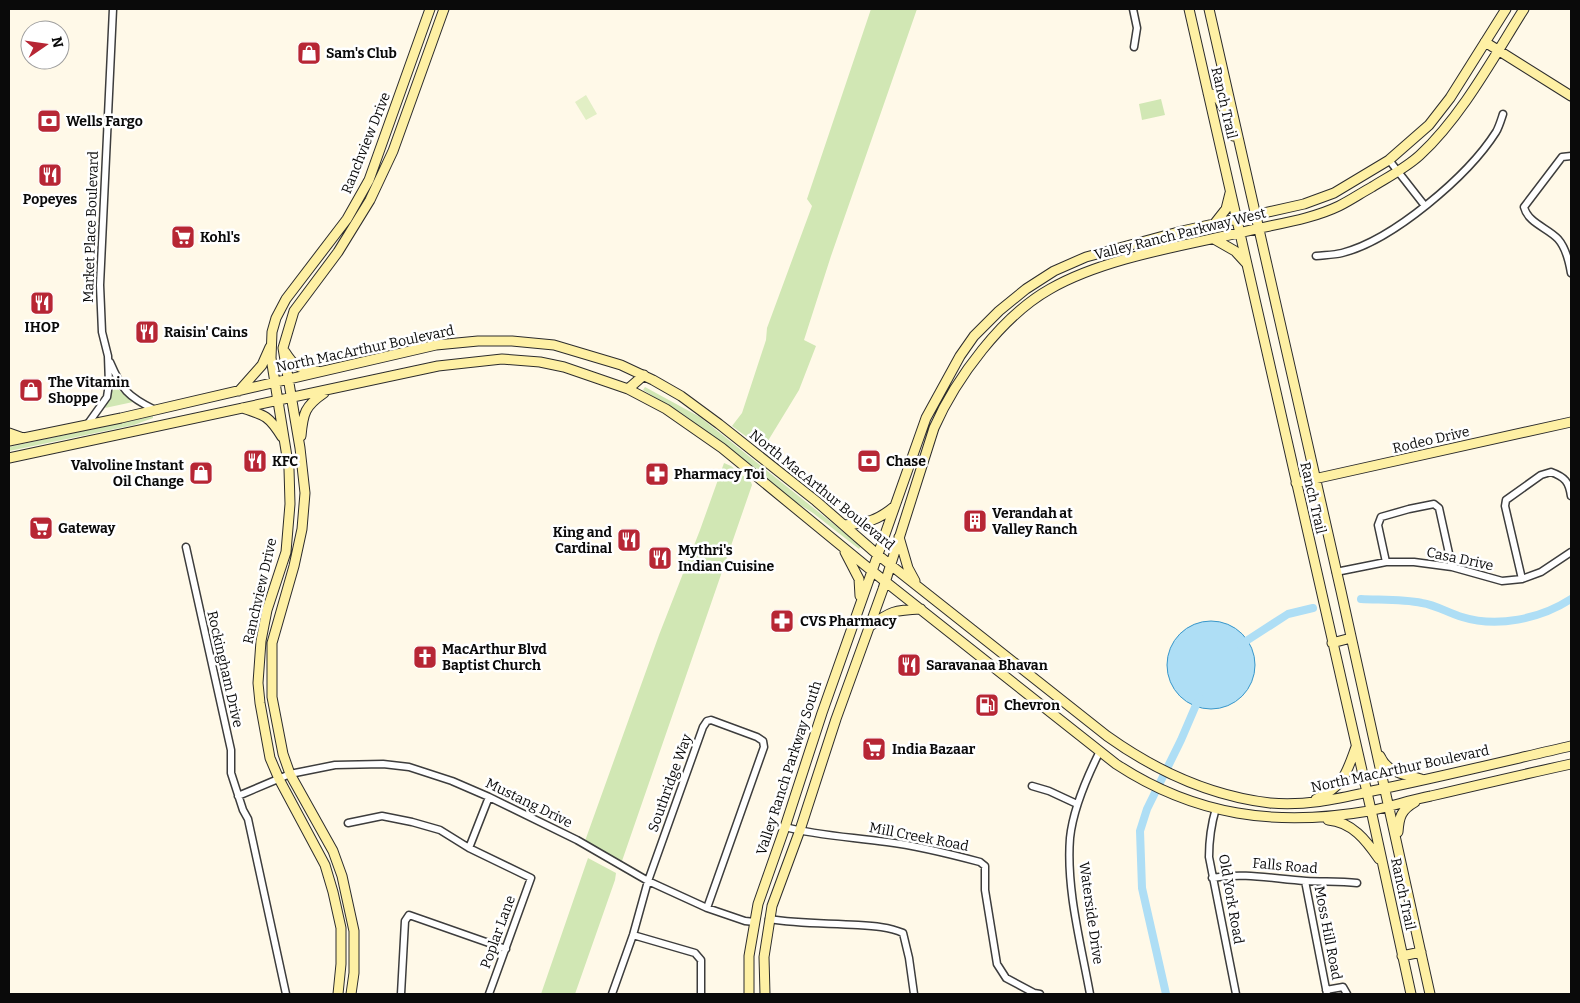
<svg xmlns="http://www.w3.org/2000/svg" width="1580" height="1003" font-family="Bitter,serif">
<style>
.green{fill:#d1e7b4}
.pitch{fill:#e2efc5}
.water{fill:#aedef5;stroke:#3796ca}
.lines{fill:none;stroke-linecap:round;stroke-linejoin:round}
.canal{stroke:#aedef5;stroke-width:8}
.street-casing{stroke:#3d3d3d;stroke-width:9}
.secondary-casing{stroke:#2c2c2c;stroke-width:11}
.street{stroke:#fff;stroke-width:6}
.secondary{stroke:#fef0a4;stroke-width:9}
.labels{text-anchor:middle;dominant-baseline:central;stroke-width:5;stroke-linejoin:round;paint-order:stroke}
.poi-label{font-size:14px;font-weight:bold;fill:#0a0a0a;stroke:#fff;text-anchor:start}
.street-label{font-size:14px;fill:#0a0a0a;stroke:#fff}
</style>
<rect width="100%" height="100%" fill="#fff9e8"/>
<path class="green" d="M871,9H917L831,256L804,340L816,346L799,390L763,449L732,426L742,413L766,340L767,328L812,206L807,199Z
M1161,99L1165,115L1142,120L1139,104Z
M645,387L700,417L861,546L859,549L813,513L791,499L687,417L643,390Z
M115,389H118L133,402L105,408L112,391Z
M153,416V418L134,425L9,451V447Z
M724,463L731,466L751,482L752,485L622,861L585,841L659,635L700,530Z
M588,858L616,873L615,880L575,994H541Z"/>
<path class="pitch" d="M586,95L597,114L586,120L575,102Z"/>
<path class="water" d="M1167 665a44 44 0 1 1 88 0a44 44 0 1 1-88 0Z"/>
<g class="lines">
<path class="canal" d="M1361,599C1381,600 1403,599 1422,603C1436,605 1448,613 1462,617C1497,628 1540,619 1571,599
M1240,645L1288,614L1313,608
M1166,994L1142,888L1140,831L1147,809L1181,740L1199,698"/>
<g class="street-casing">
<path id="street" d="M1133,9L1137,28L1134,47
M1571,156L1562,157L1524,207C1528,223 1548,228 1558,239C1566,248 1569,261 1571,273
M1389,160L1425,206
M1316,256C1325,255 1334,255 1342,253C1393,240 1468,176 1496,132C1499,127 1501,120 1503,114
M110,362C122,390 127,396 155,410
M87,425L107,397L109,384L108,356L102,332L100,285L113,9
M186,547L231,750V773L243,810L248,819L286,994
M1386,562L1378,525L1381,517L1409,509L1434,504L1439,508L1452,567
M1336,572L1386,562H1414L1452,567L1502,581L1522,579L1541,572L1571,552
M1522,579L1505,506L1506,500L1541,475L1551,472C1565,477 1569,482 1571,496
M1032,786L1049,791L1077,804
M238,796L290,774L335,765L383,764L409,767L452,781L489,797L577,840L648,881L707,908L745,921L755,922
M1216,808C1211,825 1209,840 1209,857L1236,994
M348,823L382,816L412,822L440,830L469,848L531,878L489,994
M785,827C819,836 852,837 887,842C919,846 950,854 980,862L985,866V890L997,964L1006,978L1034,993L1040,994
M469,848L489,797
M1212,878C1244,872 1274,879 1306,881C1323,882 1340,881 1357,883
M1305,881L1327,994
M769,919C799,924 829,923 858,925C874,926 889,927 903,933L909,958L914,994
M633,935L695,953L701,960V994
M1326,990L1343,987L1347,994
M401,994L405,921L409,915L506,949
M612,994L633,935L648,881L703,727L707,721L711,720L757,737L763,741L764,747L707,908
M1090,994C1081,944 1066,889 1070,838C1073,809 1087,777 1100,751"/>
</g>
<g class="secondary-casing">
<path id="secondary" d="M1189,9L1371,810L1411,994
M1209,9L1341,591L1430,994
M1485,42L1571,96
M1208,93L1216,95L1225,110L1233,136
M1215,223L1226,209L1230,193
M1214,239L1235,251L1246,263
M285,352C295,368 299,368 317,371
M628,389L644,375
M239,391L262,365L270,347
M242,408C265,415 269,416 282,437
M9,433L23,438
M301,436C303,413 305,406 324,393
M9,441L121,418L436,345L478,341H512L554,345L621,365L653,380L681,396L719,424L816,501L878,555L1107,736C1156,771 1210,796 1270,803C1310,807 1348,796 1386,788C1448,775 1510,760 1571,746
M9,458L438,366L502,359L540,362L564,367L628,389L666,409L722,448L872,571L1116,764C1195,816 1276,827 1369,811C1390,807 1410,800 1431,796C1478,785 1525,774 1571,764
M1296,483L1571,422
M844,525C867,523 877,521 895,506
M899,537L908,568L915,581
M845,552L859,579L860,596
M869,627C890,611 895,610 921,609
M1332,643L1351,638
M1380,756C1388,774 1405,774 1421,779
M1316,799C1344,786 1346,774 1356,747
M1328,820C1352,822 1366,840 1379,859
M1398,832C1399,817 1401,810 1415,802
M1402,956L1421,952
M338,994L341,964V928L333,892L325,865L279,779L270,758L260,703L258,683L261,641L267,610L286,552L290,504L289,469L271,358L272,332L276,318L286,299L347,219L369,180L430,9
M351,994L354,973V931L342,876L333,851L290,774L283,754L272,697V643L294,566L302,529L305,493L300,448L283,348L294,311L338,252L370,200L393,151L444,9
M749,994V956L758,904L785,827L822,713L926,418L960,356L974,336L999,311L1026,289L1054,271L1086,257L1182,231L1304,204L1334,193L1389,160L1429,125L1450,98L1506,9
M765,994L764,957L772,906L800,830L836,719L883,589L934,428C956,378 1002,316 1050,289C1104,258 1182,246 1243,232C1275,224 1310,220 1339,206C1351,200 1361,193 1372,187C1388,177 1406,168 1420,155C1462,116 1493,58 1524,9"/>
</g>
<use href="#street" class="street"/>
<use href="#secondary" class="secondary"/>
</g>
<defs>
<g id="shop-square" transform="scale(1.25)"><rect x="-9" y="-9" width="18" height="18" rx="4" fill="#b72634" stroke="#fff"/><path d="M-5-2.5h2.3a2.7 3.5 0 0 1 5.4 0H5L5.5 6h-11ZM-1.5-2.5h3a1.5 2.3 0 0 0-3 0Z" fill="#fff"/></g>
<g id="bank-square" transform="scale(1.25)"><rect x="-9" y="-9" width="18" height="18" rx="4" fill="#b72634" stroke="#fff"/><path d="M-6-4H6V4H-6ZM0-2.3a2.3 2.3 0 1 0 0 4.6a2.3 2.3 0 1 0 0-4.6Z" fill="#fff"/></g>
<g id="restaurant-square" transform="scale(1.25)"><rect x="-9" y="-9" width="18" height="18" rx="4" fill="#b72634" stroke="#fff"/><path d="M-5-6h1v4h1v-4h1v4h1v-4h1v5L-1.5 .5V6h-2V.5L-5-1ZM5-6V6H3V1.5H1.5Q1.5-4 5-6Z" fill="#fff"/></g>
<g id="supermarket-square" transform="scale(1.25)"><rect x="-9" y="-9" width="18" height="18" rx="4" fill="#b72634" stroke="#fff"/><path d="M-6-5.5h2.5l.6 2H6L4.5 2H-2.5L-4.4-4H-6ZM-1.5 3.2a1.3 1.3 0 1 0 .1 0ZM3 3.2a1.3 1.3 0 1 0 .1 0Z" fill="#fff"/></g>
<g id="pharmacy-square" transform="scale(1.25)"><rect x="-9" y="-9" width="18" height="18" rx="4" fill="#b72634" stroke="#fff"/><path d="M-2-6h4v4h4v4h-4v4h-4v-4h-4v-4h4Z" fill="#fff"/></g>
<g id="building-square" transform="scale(1.25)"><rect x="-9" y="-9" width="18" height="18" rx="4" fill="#b72634" stroke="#fff"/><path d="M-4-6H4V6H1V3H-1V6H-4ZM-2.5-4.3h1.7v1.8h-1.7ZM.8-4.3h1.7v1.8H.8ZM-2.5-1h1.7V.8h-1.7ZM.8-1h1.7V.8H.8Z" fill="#fff"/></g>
<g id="church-square" transform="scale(1.25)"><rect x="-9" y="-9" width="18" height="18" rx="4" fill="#b72634" stroke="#fff"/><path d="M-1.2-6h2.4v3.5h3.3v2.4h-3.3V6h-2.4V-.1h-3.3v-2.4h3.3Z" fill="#fff"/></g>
<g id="fuel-square" transform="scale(1.25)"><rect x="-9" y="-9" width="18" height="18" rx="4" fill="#b72634" stroke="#fff"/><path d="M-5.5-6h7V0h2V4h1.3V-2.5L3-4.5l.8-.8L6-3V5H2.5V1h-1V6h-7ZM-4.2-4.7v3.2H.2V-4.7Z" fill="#fff"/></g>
</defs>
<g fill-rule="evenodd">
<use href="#shop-square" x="309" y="53"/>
<use href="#bank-square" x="49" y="121"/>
<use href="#restaurant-square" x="50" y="175"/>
<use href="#supermarket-square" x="183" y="237"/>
<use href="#restaurant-square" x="42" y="303"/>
<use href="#restaurant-square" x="147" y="332"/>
<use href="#shop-square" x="31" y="390"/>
<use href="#restaurant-square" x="255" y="461"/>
<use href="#bank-square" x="869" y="461"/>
<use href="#shop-square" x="201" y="473"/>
<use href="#pharmacy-square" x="657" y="474"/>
<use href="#building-square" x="975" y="521"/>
<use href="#supermarket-square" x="41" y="528"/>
<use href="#restaurant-square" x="629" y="540"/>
<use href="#restaurant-square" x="660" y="558"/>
<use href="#pharmacy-square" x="782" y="621"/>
<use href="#church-square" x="425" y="657"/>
<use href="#restaurant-square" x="909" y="665"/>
<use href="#fuel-square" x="987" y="705"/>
<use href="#supermarket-square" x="874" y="749"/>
</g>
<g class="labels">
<g class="poi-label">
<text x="326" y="53">Sam's Club</text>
<text x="66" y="121">Wells Fargo</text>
<text x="50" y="199" text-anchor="middle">Popeyes</text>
<text x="200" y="237">Kohl's</text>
<text x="42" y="327" text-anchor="middle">IHOP</text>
<text x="164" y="332">Raisin' Cains</text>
<text x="48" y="382">The Vitamin<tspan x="48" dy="16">Shoppe</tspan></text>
<text x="272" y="461">KFC</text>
<text x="886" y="461">Chase</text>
<text x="184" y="465" text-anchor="end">Valvoline Instant<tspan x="184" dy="16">Oil Change</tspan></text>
<text x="674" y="474">Pharmacy Toi</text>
<text x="992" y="513">Verandah at<tspan x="992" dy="16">Valley Ranch</tspan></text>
<text x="58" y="528">Gateway</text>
<text x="612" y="532" text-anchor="end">King and<tspan x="612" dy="16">Cardinal</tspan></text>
<text x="678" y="550">Mythri's<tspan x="678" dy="16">Indian Cuisine</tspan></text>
<text x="800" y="621">CVS Pharmacy</text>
<text x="442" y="649">MacArthur Blvd<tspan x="442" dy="16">Baptist Church</tspan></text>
<text x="926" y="665">Saravanaa Bhavan</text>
<text x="1004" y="705">Chevron</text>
<text x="892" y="749">India Bazaar</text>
</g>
<g class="street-label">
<text transform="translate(1224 103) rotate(77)">Ranch Trail</text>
<text transform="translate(366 143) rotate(-68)">Ranchview Drive</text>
<text transform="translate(91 227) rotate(-88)">Market Place Boulevard</text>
<text transform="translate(1180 234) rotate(-14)">Valley Ranch Parkway West</text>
<text transform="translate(365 349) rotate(-12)">North MacArthur Boulevard</text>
<text transform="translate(1431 440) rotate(-13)">Rodeo Drive</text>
<text transform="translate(822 490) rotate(39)">North MacArthur Boulevard</text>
<text transform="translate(1313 498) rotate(77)">Ranch Trail</text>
<text transform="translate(1460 559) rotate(12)">Casa Drive</text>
<text transform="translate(260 591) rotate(-77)">Ranchview Drive</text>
<text transform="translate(225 669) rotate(77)">Rockingham Drive</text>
<text transform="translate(789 768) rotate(-72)">Valley Ranch Parkway South</text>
<text transform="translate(1400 769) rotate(-12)">North MacArthur Boulevard</text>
<text transform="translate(670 783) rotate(-70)">Southridge Way</text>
<text transform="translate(529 803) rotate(26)">Mustang Drive</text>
<text transform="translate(919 837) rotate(11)">Mill Creek Road</text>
<text transform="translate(1285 866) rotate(5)">Falls Road</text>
<text transform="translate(1403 894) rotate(78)">Ranch Trail</text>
<text transform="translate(1231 899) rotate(80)">Old York Road</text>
<text transform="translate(1091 913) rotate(82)">Waterside Drive</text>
<text transform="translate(498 932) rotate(-70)">Poplar Lane</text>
<text transform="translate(1328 933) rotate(79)">Moss Hill Road</text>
</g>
</g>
<rect width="1580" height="1003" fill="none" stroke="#0a0a0a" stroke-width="20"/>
<g transform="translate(45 45) rotate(77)"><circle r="24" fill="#ffffff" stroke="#9d9d9d"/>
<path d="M0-4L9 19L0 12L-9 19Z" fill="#b72634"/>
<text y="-8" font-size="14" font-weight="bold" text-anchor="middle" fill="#0a0a0a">N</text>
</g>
</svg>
